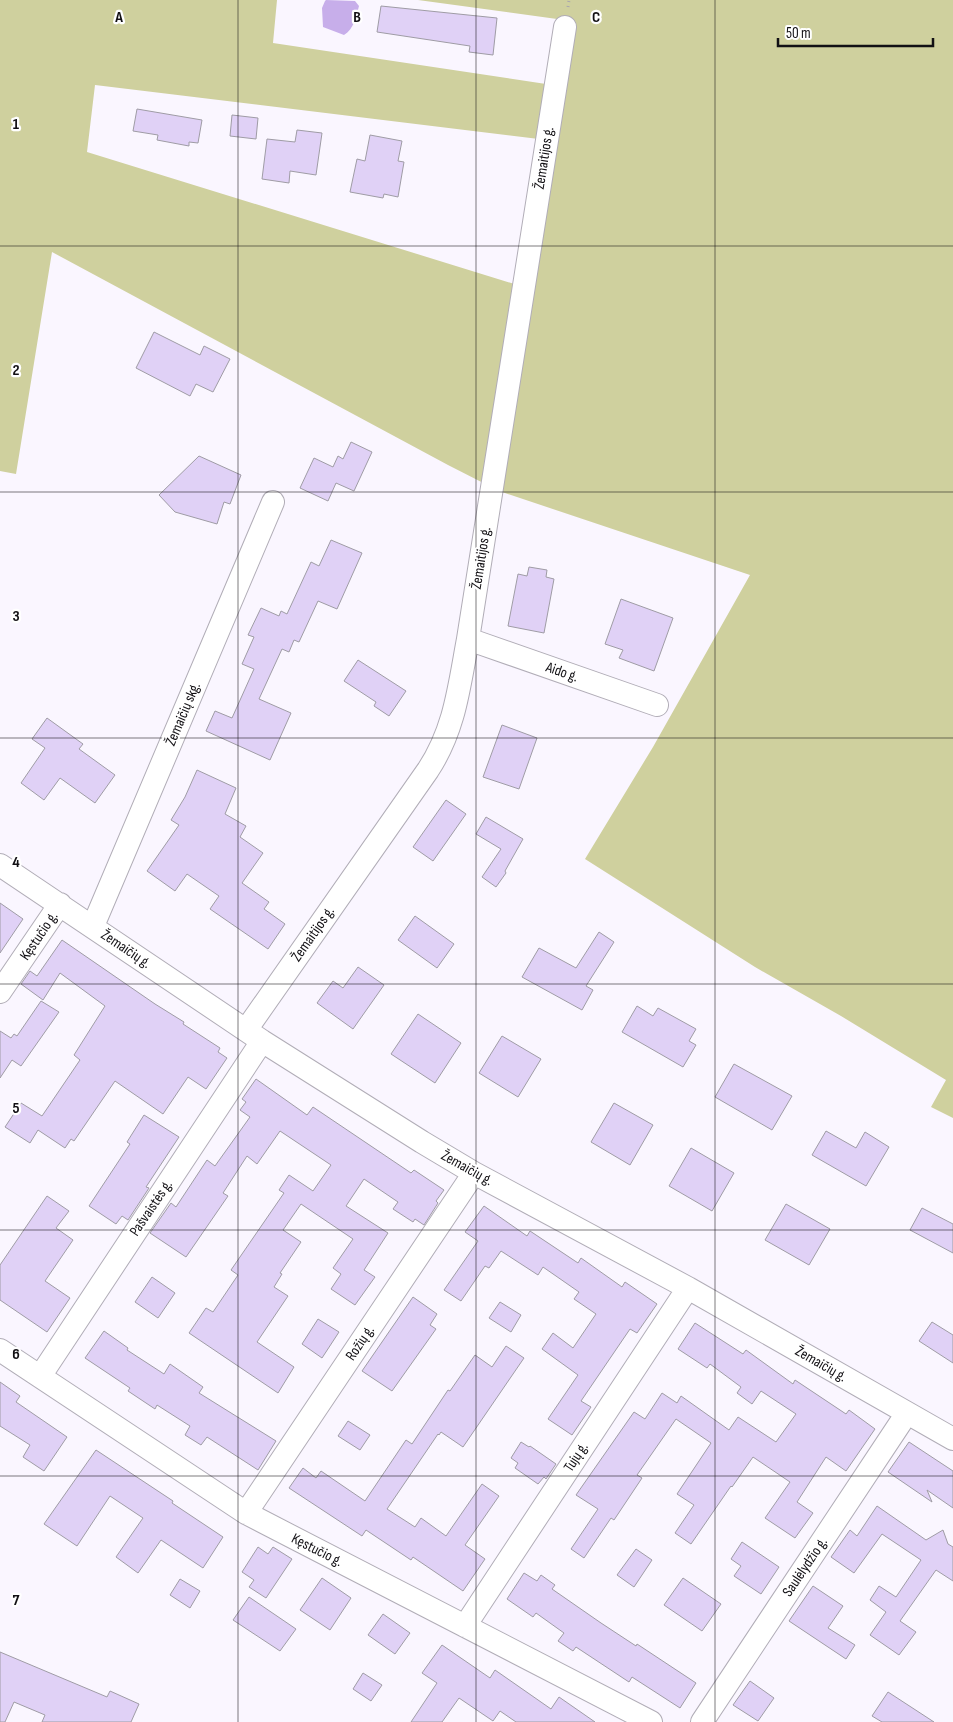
<svg xmlns="http://www.w3.org/2000/svg" width="953" height="1722" font-family="'Sofia Sans Condensed',sans-serif">
<style>
.green{fill:#cfd09e;fill-rule:evenodd}
.water{fill:#c7aeea}
.building{fill:#e0d1f6;stroke:#9f9ca5}
.lines{fill:none;stroke-linecap:round;stroke-linejoin:round}
.minor-casing{stroke:#b1adb7;stroke-width:24}
.path{stroke:#a9a6ad;stroke-width:3;stroke-dasharray:1 4;stroke-linecap:butt}
.minor{stroke:#fff;stroke-width:22}
.grid{fill:none;stroke:#121014;stroke-width:1;stroke-opacity:0.55}
.labels{text-anchor:middle;dominant-baseline:central;stroke-width:4.5;stroke-linejoin:round;paint-order:stroke}
.street-label{font-size:15px;fill:#121014;stroke:#fff}
.grid-label{font-size:16px;text-anchor:middle;font-weight:bold;fill:#121014;stroke:#fff;stroke-width:4.5;stroke-linejoin:round;paint-order:stroke}
</style>
<rect width="100%" height="100%" fill="#faf6ff"/>
<path class="green" d="M0,0H277L273,43L546,84L557,19L418,0H953V1118L931,1107L946,1080L841,1016L755,967L585,859L653,747L750,575L499,491L448,465L52,252L16,474L0,471ZM95,85L547,140L524,287L87,152Z"/>
<path class="water" d="M326,0L355,1L359,6C356,17 354,29 344,35L323,27L322,8L325,1Z"/>
<path class="building" d="M381,6L497,18L493,55L469,52L470,46L377,32Z
M137,109L202,120L198,143L189,142V146L157,140L158,135L133,131Z
M232,115L258,118L256,139L230,136Z
M297,130L322,133L316,175L290,171L289,183L262,179L267,139L295,142Z
M370,135L402,141L398,161L404,162L398,197L384,194L383,198L350,192L357,159L365,161Z
M154,332L200,355L204,346L230,359L213,392L196,384L190,396L136,368Z
M351,442L372,452L354,491L336,483L328,501L300,488L314,458L333,467L338,456L343,459Z
M199,456L241,475L230,504L224,502L217,524L175,512L159,495Z
M331,540L362,553L337,609L318,601L299,642L294,640L289,652L282,649L259,699L291,713L270,760L206,731L215,711L232,718L254,669L242,664L254,637L248,635L261,608L279,616L281,611L287,614L311,562L319,566Z
M529,567L547,570L546,577L554,579L544,633L508,626L518,574L527,576Z
M621,599L673,618L654,671L619,658L623,650L605,644Z
M358,660L406,691L389,716L374,706L376,702L344,681Z
M47,718L83,744L79,749L115,775L95,803L60,778L44,800L21,783L45,748L32,739Z
M502,725L537,738L519,789L483,777Z
M197,770L236,788L225,814L246,826L240,837L263,853L242,883L269,902L264,909L285,924L268,949L210,909L219,896L187,874L175,891L147,871L179,825L171,820L185,797Z
M446,800L466,814L433,861L413,847Z
M486,817L523,839L505,871L506,873L496,887L482,877L501,849L476,834Z
M0,903L23,919L0,953Z
M415,916L454,944L437,968L398,940Z
M599,932L614,942L586,986L593,990L582,1010L522,977L539,948L576,968Z
M62,940L155,1004L184,1022L183,1024L220,1048L218,1052L227,1058L206,1089L188,1077L163,1114L115,1081L74,1141L71,1139L65,1148L38,1130L30,1143L5,1127L21,1103L42,1116L80,1060L74,1055L105,1006L60,973L43,1000L21,984L30,971L37,976Z
M358,967L384,985L353,1029L317,1003L333,981L343,988Z
M41,1001L59,1012L21,1066L12,1060L0,1078V1031L11,1038L14,1034L17,1036Z
M637,1006L653,1016L658,1008L696,1029L689,1041L696,1045L683,1067L622,1032Z
M418,1014L461,1043L435,1083L391,1054Z
M502,1036L541,1059L518,1097L479,1073Z
M734,1064L792,1096L772,1130L715,1097Z
M256,1079L307,1115L313,1107L411,1173L414,1170L444,1190L436,1201L438,1203L424,1225L415,1219L413,1222L393,1209L398,1202L364,1179L346,1206L388,1233L364,1270L375,1277L355,1305L331,1289L341,1274L333,1268L353,1239L301,1204L283,1230L301,1242L280,1273L282,1274L274,1287L288,1296L257,1342L294,1367L278,1393L189,1333L206,1308L213,1312L238,1275L231,1270L284,1193L279,1190L289,1175L313,1191L331,1165L280,1131L257,1164L247,1156L223,1193L228,1196L186,1257L150,1233L171,1203L176,1207L207,1160L215,1166L250,1117L240,1110L246,1102L242,1099Z
M614,1103L653,1125L630,1165L591,1142Z
M144,1115L179,1137L146,1187L149,1188L128,1220L122,1216L116,1224L89,1206L130,1144L127,1142Z
M826,1131L856,1148L865,1132L889,1147L866,1186L812,1155Z
M691,1148L734,1173L712,1211L669,1186Z
M47,1196L69,1211L56,1228L73,1240L45,1281L70,1298L47,1332L0,1300V1265Z
M786,1204L830,1229L809,1265L765,1240Z
M484,1206L527,1236L530,1231L578,1263L581,1258L622,1287L625,1282L657,1304L637,1333L630,1329L581,1401L591,1407L572,1435L548,1419L578,1375L542,1349L553,1333L573,1348L596,1314L574,1299L579,1292L543,1267L538,1275L501,1251L489,1268L485,1266L461,1301L444,1290L478,1241L465,1232Z
M922,1208L953,1224V1253L910,1230Z
M152,1277L175,1293L158,1318L135,1302Z
M413,1297L437,1314L430,1325L436,1329L392,1391L362,1371Z
M500,1302L521,1315L511,1332L489,1318Z
M318,1319L339,1332L322,1358L302,1344Z
M932,1322L953,1335V1363L919,1341Z
M695,1323L743,1354L746,1350L793,1384L795,1380L846,1414L849,1410L875,1429L846,1471L826,1457L797,1502L813,1513L795,1538L765,1518L790,1482L753,1457L732,1487L731,1486L691,1544L675,1533L694,1505L677,1494L711,1443L676,1419L637,1475L642,1478L614,1520L611,1518L584,1558L571,1549L598,1509L576,1495L634,1412L645,1419L662,1393L677,1403L681,1396L729,1430L738,1417L776,1442L796,1414L761,1391L752,1404L737,1393L741,1387L710,1364L707,1368L678,1349Z
M104,1331L128,1348L127,1350L164,1374L170,1364L203,1387L199,1393L276,1441L258,1470L207,1437L201,1445L185,1435L190,1426L157,1405L155,1409L128,1391L130,1388L85,1358Z
M506,1346L524,1358L463,1447L441,1432L439,1435L438,1434L387,1509L415,1527L421,1518L446,1536L482,1484L499,1496L465,1545L485,1559L463,1591L413,1557L411,1560L366,1530L362,1536L289,1488L303,1468L316,1478L321,1471L365,1501L406,1440L412,1444L448,1390L450,1391L475,1355L492,1367Z
M0,1382L20,1396L16,1402L67,1437L44,1471L23,1457L30,1445L0,1426Z
M348,1421L370,1435L360,1450L338,1436Z
M521,1442L529,1447L530,1446L556,1464L546,1479L544,1477L538,1484L515,1468L518,1463L511,1458Z
M909,1442L953,1471V1508L927,1490L932,1502L888,1472Z
M96,1450L173,1501L172,1503L223,1537L203,1568L161,1540L138,1573L116,1557L143,1518L110,1496L77,1546L44,1524Z
M877,1506L926,1540L943,1530L948,1544L953,1547V1581L936,1570L900,1621L916,1632L899,1655L870,1635L886,1612L870,1600L879,1586L896,1597L921,1560L882,1534L854,1573L831,1557L850,1530L857,1536Z
M742,1542L779,1567L761,1594L734,1576L741,1566L731,1559Z
M258,1547L268,1554L273,1547L292,1559L266,1598L249,1587L254,1580L242,1572Z
M636,1549L652,1560L634,1587L617,1575Z
M524,1573L537,1581L541,1575L555,1585L552,1589L601,1623L636,1646L637,1644L696,1683L680,1708L632,1677L629,1682L576,1647L573,1651L558,1641L564,1633L536,1613L533,1617L507,1599Z
M322,1578L351,1598L330,1630L300,1610Z
M683,1578L721,1604L702,1631L664,1605Z
M180,1579L200,1591L190,1608L170,1595Z
M813,1586L843,1606L828,1628L855,1645L846,1659L789,1621Z
M249,1597L296,1629L280,1651L233,1620Z
M383,1614L410,1633L395,1654L368,1635Z
M442,1645L490,1678L495,1670L551,1709L559,1697L595,1722H516L500,1711L493,1721L459,1698L442,1722H411L437,1683L422,1673Z
M0,1652L107,1697L110,1691L139,1704L131,1722H42L45,1715L14,1702L5,1722H0Z
M363,1673L382,1685L371,1701L353,1689Z
M750,1681L774,1698L758,1721L733,1705Z
M888,1692L934,1722H882L872,1716Z"/>
<g class="lines">
<g class="minor-casing">
<path id="minor" d="M468,639L657,705
M0,865L262,1041L422,1142L474,1173L688,1288L953,1439
M93,926L273,502
M0,992L60,904
M246,1030L428,770C455,729 459,687 468,639L565,27
M0,1350L246,1513L651,1722
M41,1375L262,1041
M246,1513L474,1173
M465,1626L688,1288
M702,1722L907,1413"/>
</g>
<path class="path" d="M568,7L569,0"/>
<use href="#minor" class="minor"/>
</g>
<path class="grid" d="M238,0V1722M476,0V1722M715,0V1722M0,246H953M0,492H953M0,738H953M0,984H953M0,1230H953M0,1476H953"/>
<g class="labels">
<g class="street-label">
<text transform="translate(544 158) rotate(-81)">Žemaitijos g.</text>
<text transform="translate(481 558) rotate(-81)">Žemaitijos g.</text>
<text transform="translate(562 672) rotate(19)">Aido g.</text>
<text transform="translate(183 714) rotate(-67)">Žemaičių skg.</text>
<text transform="translate(313 934) rotate(-55)">Žemaitijos g.</text>
<text transform="translate(39 936) rotate(-56)">Kęstučio g.</text>
<text transform="translate(126 949) rotate(34)">Žemaičių g.</text>
<text transform="translate(467 1168) rotate(29)">Žemaičių g.</text>
<text transform="translate(151 1208) rotate(-56)">Pašvaistės g.</text>
<text transform="translate(360 1343) rotate(-56)">Rožių g.</text>
<text transform="translate(821 1364) rotate(30)">Žemaičių g.</text>
<text transform="translate(576 1457) rotate(-57)">Tujų g.</text>
<text transform="translate(317 1550) rotate(27)">Kęstučio g.</text>
<text transform="translate(805 1567) rotate(-56)">Saulėlydžio g.</text>
</g>
</g>
<g class="grid-label">
<text x="119" y="22">A</text>
<text x="357" y="22">B</text>
<text x="596" y="22">C</text>
<text x="16" y="129">1</text>
<text x="16" y="375">2</text>
<text x="16" y="621">3</text>
<text x="16" y="867">4</text>
<text x="16" y="1113">5</text>
<text x="16" y="1359">6</text>
<text x="16" y="1605">7</text>
</g>
<path d="M778 38v8h155v-8" fill="none" stroke="#121014" stroke-width="2.5"/>
<text x="786" y="38" font-size="15" fill="#121014" stroke="#ffffff" stroke-width="4" paint-order="stroke">50 m</text>
</svg>
